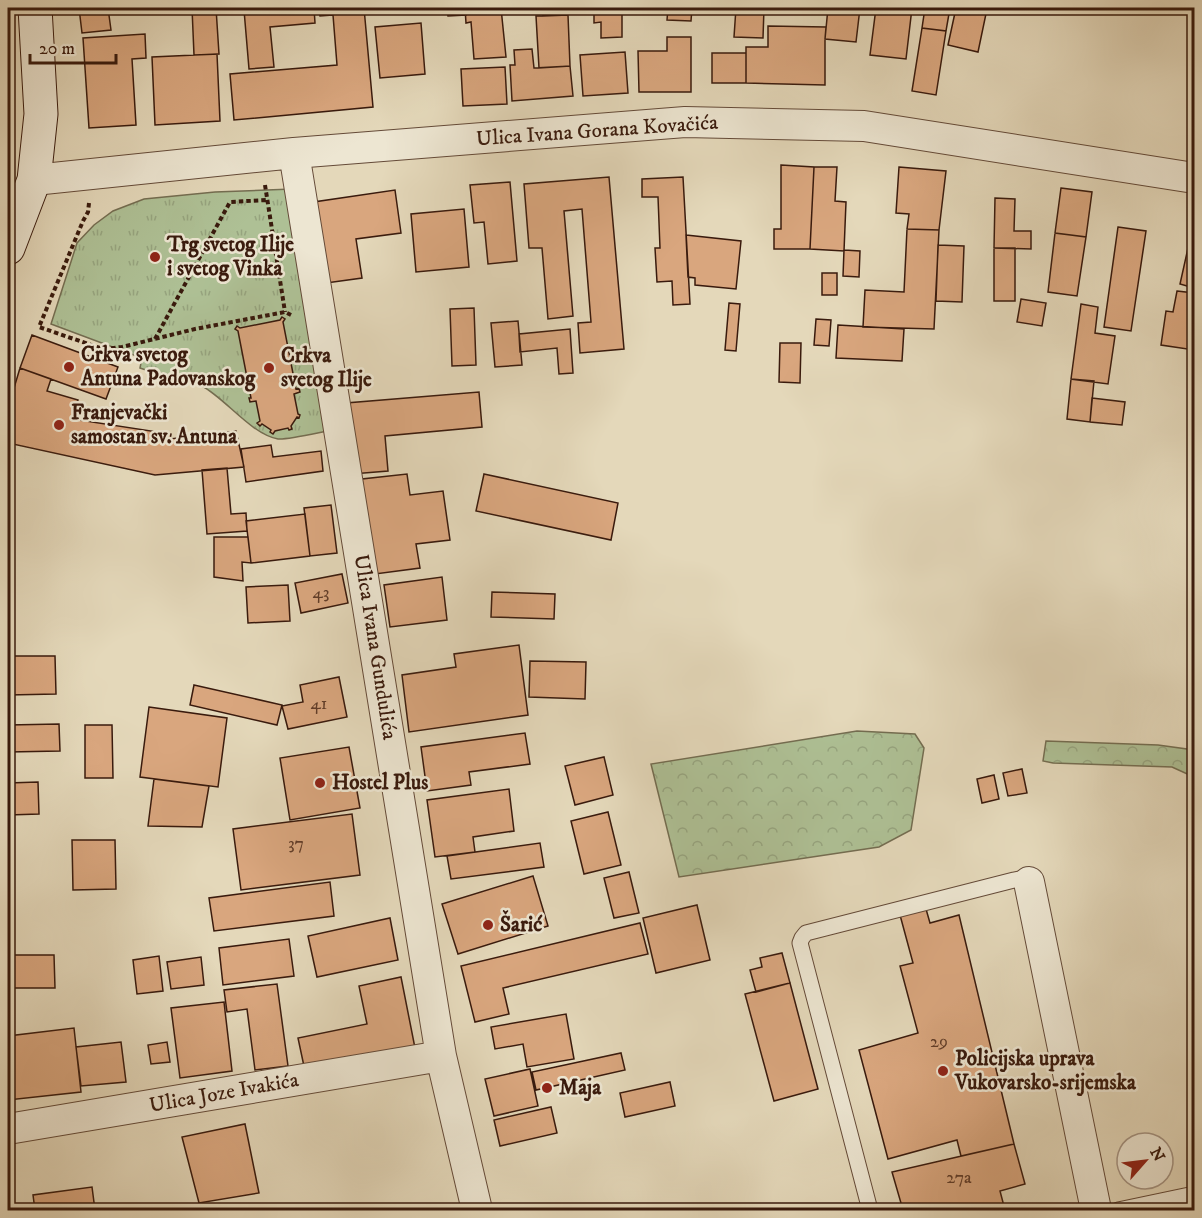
<svg xmlns="http://www.w3.org/2000/svg" width="1202" height="1218" font-family="'IM FELL DW Pica',serif">
<style>
.grass{fill:url(#grass-tufts);stroke:#746d51;stroke-width:1.5}
.forest{fill:url(#forest-crowns);stroke:#746d51;stroke-width:1.5}
.building{fill:#d9a67e;stroke:#391a0d;stroke-width:1.5}
.lines{fill:none;stroke-linecap:round;stroke-linejoin:round}
.lane-casing{stroke:#644a38;stroke-width:17}
.street-casing{stroke:#644a38;stroke-width:32}
.secondary-casing{stroke:#391a0d;stroke-width:35}
.path{stroke:#391a0d;stroke-width:4;stroke-dasharray:4.5 3;stroke-linecap:butt}
.lane{stroke:#ede6d2;stroke-width:15}
.street{stroke:#ede6d2;stroke-width:30}
.secondary{stroke:#ede6d2;stroke-width:33}
.poi-dot{fill:#8f2418;stroke:#ede6d2;stroke-width:2}
.labels{text-anchor:middle;dominant-baseline:central;stroke-width:5;stroke-linejoin:round;paint-order:stroke}
.number-label{font-size:18px;fill:#613d29}
.street-label{font-size:21px;fill:#391a0d;stroke:#ede6d2}
.poi-label{font-size:21px;font-weight:bold;fill:#391a0d;stroke:#ede6d2;text-anchor:start}
</style>
<defs>
<pattern id="grass-tufts" width="24" height="20" patternUnits="userSpaceOnUse" patternTransform="scale(1.5)"><rect width="24" height="20" fill="#aec095"/><path d="M3 7l-1-3M5 7V3M7 7l1-3M15 17l-1-3M17 17v-4M19 17l1-3" fill="none" stroke="#96a47f"/></pattern>
<pattern id="forest-crowns" width="20" height="18" patternUnits="userSpaceOnUse" patternTransform="scale(1.5)"><rect width="20" height="18" fill="#aec095"/><path d="M2 6a3 3 0 1 1 6 0M12 15a3 3 0 1 1 6 0" fill="none" stroke="#96a47f"/></pattern>
</defs>
<rect width="100%" height="100%" fill="#e4d8ba"/>
<filter id="stains"><feTurbulence type="fractalNoise" baseFrequency=".00333" numOctaves="4"/><feColorMatrix values="0 0 0 0 .2 0 0 0 0 .09 0 0 0 0 .02 0 0 0 .5 -.17"/></filter>
<radialGradient id="worn" r=".72"><stop offset=".6" stop-color="#630" stop-opacity="0"/><stop offset="1" stop-color="#630" stop-opacity=".3"/></radialGradient>
<path class="grass" d="M292,189L333,430C321,432 288,440 278,439C251,434 226,399 202,386C183,375 160,375 140,368L142,358L51,324L77,243L94,225L113,211L144,199L215,192Z"/>
<path class="forest" d="M857,731L915,734L924,748L911,830L879,847L679,877L651,764Z
M1046,741L1158,745L1194,750V777L1172,767L1053,763L1043,761Z"/>
<path class="building" d="M79,8H108L111,30L82,33Z
M192,8H216L219,54L194,55Z
M222,8H314L315,23L270,27L274,67L249,69L244,10L222,12Z
M319,8H364L373,107L234,120L230,74L337,65L333,15L320,16Z
M447,8H465L466,15L448,16Z
M465,8H501L506,57L474,59L471,22L466,23Z
M543,8H568V15L543,16Z
M594,8H622V37L601,38V22L594,23Z
M668,8H692L691,21L667,20Z
M736,8H764L763,38L734,37Z
M828,8H860L856,42L825,39Z
M876,8H912L906,59L870,55Z
M925,8H950L946,31L922,28Z
M956,8H978L987,9L978,52L948,45Z
M568,15L570,66L539,68L536,16Z
M421,23L425,74L380,78L375,27Z
M768,26L826,27L825,39V85L746,83V47H768Z
M922,28L946,31L936,95L912,91Z
M145,34L146,58L132,59L136,125L89,128L83,38Z
M667,37H691V92H639L638,51H667Z
M532,49L534,68L570,66L573,96L512,101L510,65H515L514,50Z
M625,52L628,93L583,96L580,55Z
M712,53H746V83H712Z
M217,54L220,121L155,125L152,57Z
M505,67L507,104L463,106L461,69Z
M781,165L814,167L810,249H774V229H781Z
M814,167H837L835,201L846,202L844,251L810,249Z
M899,167L946,171L939,230L907,229L909,214L896,213Z
M609,177L624,349L580,353L578,323L591,322L582,209L564,211L573,316L548,319L542,248H529L524,184Z
M683,177L690,304L673,305L672,281L657,282L655,248H660L658,197H642V179Z
M510,182L517,261L488,264L484,222L474,223L470,185Z
M1061,188L1092,192L1086,237L1055,233Z
M395,190L401,233L356,239L362,278L319,284L307,203Z
M995,198L1015,199L1014,231H1031V249L994,248Z
M464,209L469,267L416,272L411,214Z
M1194,221V288L1180,284Z
M1118,227L1146,231L1131,331L1104,327Z
M907,229L939,230L934,329L863,327L865,290L904,292Z
M1055,233L1086,237L1077,296L1048,292Z
M686,235L741,241L736,289L695,285V278L688,277Z
M938,245L964,246L962,302L936,301Z
M994,248H1015V301H994Z
M844,250L860,251L859,277L843,276Z
M822,273H837V295H822Z
M1177,291L1194,293V350L1161,345L1166,311L1173,312Z
M1021,299L1046,303L1042,326L1017,322Z
M729,303L740,304L736,351L725,350Z
M1081,304L1098,307L1095,333L1115,336L1108,384L1071,379Z
M474,308L476,365L452,366L450,309Z
M282,317L285,319L283,322L296,389L299,388L300,392L294,394L298,414L300,415L299,418L297,417L291,426L292,429L289,430L288,428L275,431L273,434L270,432L271,430L262,424L260,426L257,423L260,421L256,401L250,402L249,398H251L238,331L235,329L237,326L240,328L280,320Z
M816,319L831,320L829,346L814,345Z
M518,321L522,365L495,367L491,323Z
M838,325L904,329L902,361L836,358Z
M570,329L573,373L559,374L557,348L520,352L519,334Z
M32,335L118,367L106,399L20,368Z
M780,343H801L800,383L779,382Z
M1194,365V392H1190Z
M20,368L51,379L47,391L78,400L72,419L171,434L170,439L236,431L244,467L155,475L8,443V408Z
M1071,379L1094,381L1090,422L1067,419Z
M479,392L482,427L385,436L388,471L352,474L346,403Z
M1092,398L1125,402L1122,425L1090,422Z
M271,445L273,457L321,451L323,471L246,482L241,449Z
M227,468L231,514L246,513L247,531L207,534L202,470Z
M407,474L410,495L443,491L450,540L416,544L420,568L375,574L362,479Z
M484,474L618,503L611,540L476,511Z
M331,505L337,553L310,556L304,508Z
M305,514L310,556L251,563L246,521Z
M214,537H248L251,563L242,562L243,581L214,577Z
M342,574L348,603L301,613L295,583Z
M442,577L447,620L390,627L384,585Z
M288,585L290,621L248,623L246,587Z
M492,592L555,594L554,619L491,617Z
M519,645L528,715L409,732L402,675L456,667L454,654Z
M8,656H55L56,694L8,695Z
M530,661L586,662L585,699L529,697Z
M339,677L347,717L288,729L282,706L303,702L300,685Z
M194,685L282,705L277,725L190,705Z
M149,707L227,718L218,787L140,777Z
M59,724L60,751L8,752V725Z
M85,725H112L113,778H85Z
M525,733L530,764L469,772L471,785L427,791L421,747Z
M349,747L360,808L290,820L280,758Z
M604,757L613,795L575,805L565,766Z
M1022,769L1027,793L1008,796L1003,773Z
M994,775L999,799L982,803L977,779Z
M154,779L209,786L202,827L148,826Z
M38,782L39,814L8,815V783Z
M509,789L514,831L473,837L475,852L435,857L427,800Z
M608,812L621,865L584,874L571,821Z
M352,814L360,875L241,890L233,829Z
M72,840H115L116,889L73,890Z
M540,843L544,867L451,879L447,856Z
M8,846H14V875H8Z
M629,872L639,913L614,918L604,878Z
M533,876L548,926L458,954L442,904Z
M330,882L334,916L214,931L209,898Z
M8,891H11V911H8Z
M697,905L710,960L656,973L643,918Z
M926,909L930,923L959,915L1014,1144L961,1156L957,1140L888,1159L859,1050L918,1033L900,966L913,963L900,915Z
M390,918L398,960L317,977L308,936Z
M640,923L648,954L503,988L509,1014L475,1022L461,966Z
M289,939L294,976L223,985L219,948Z
M782,953L790,983L756,992L750,970L762,967L760,958Z
M8,955H54L55,988H8Z
M159,956L163,991L137,994L133,960Z
M201,957L204,985L171,989L167,962Z
M401,977L415,1048L305,1071L298,1038L367,1024L359,986Z
M790,983L818,1089L774,1101L745,994Z
M277,984L288,1066L255,1070L247,1009L227,1012L224,990Z
M224,1002L232,1071L180,1078L171,1008Z
M566,1014L574,1059L527,1067L523,1044L495,1049L491,1027Z
M74,1028L81,1092L8,1100V1036Z
M121,1042L126,1082L81,1086L76,1047Z
M167,1042L170,1062L151,1064L148,1045Z
M621,1053L625,1070L536,1090L532,1072Z
M530,1069L538,1106L494,1116L485,1079Z
M670,1082L675,1106L625,1117L620,1093Z
M551,1107L557,1133L500,1146L494,1120Z
M245,1124L259,1193L199,1203L182,1137Z
M1014,1144L1025,1184L1000,1191L1005,1210H903L892,1172Z
M92,1187L95,1210H35L33,1195Z"/>
<g class="lines">
<g class="lane-casing">
<path id="lane" d="M870,1210L800,943L802,938L806,933L1014,880L1019,879L1029,882
M1118,1210L1194,1194"/>
</g>
<g class="street-casing">
<path id="street" d="M294,153L441,1056L477,1210
M34,180L294,153L685,122L864,126L1194,178
M1029,882L1096,1210
M8,1129L441,1056"/>
</g>
<g class="secondary-casing">
<path id="secondary" d="M8,248L34,180L41,114L35,8"/>
</g>
<path class="path" d="M265,185L285,312
M89,203L88,212L83,221L39,327L103,349L122,347L195,329L285,312L291,315
M155,339L230,202L267,200"/>
<use href="#lane" class="lane"/>
<use href="#street" class="street"/>
<use href="#secondary" class="secondary"/>
</g>
<g class="poi-dot">
<circle cx="155" cy="257" r="6"/>
<circle cx="69" cy="367" r="6"/>
<circle cx="269" cy="368" r="6"/>
<circle cx="59" cy="425" r="6"/>
<circle cx="320" cy="783" r="6"/>
<circle cx="488" cy="925" r="6"/>
<circle cx="943" cy="1071" r="6"/>
<circle cx="547" cy="1088" r="6"/>
</g>
<g class="labels">
<g class="number-label">
<text x="321" y="593">43</text>
<text x="319" y="704">41</text>
<text x="296" y="844">37</text>
<text x="939" y="1042">29</text>
<text x="959" y="1178">27a</text>
</g>
<g class="street-label">
<text transform="translate(597 131) rotate(-4)">Ulica Ivana Gorana Kovačića</text>
<text transform="translate(375 647) rotate(81)">Ulica Ivana Gundulića</text>
<text transform="translate(224 1093) rotate(-10)">Ulica Joze Ivakića</text>
</g>
<g class="poi-label">
<text x="167" y="245">Trg svetog Ilije<tspan x="167" dy="24">i svetog Vinka</tspan></text>
<text x="81" y="355">Crkva svetog<tspan x="81" dy="24">Antuna Padovanskog</tspan></text>
<text x="281" y="356">Crkva<tspan x="281" dy="24">svetog Ilije</tspan></text>
<text x="71" y="413">Franjevački<tspan x="71" dy="24">samostan sv. Antuna</tspan></text>
<text x="332" y="783">Hostel Plus</text>
<text x="500" y="925">Šarić</text>
<text x="955" y="1059">Policijska uprava<tspan x="955" dy="24">Vukovarsko-srijemska</tspan></text>
<text x="559" y="1088">Maja</text>
</g>
</g>
<rect width="1202" height="1218" fill="none" stroke="#e4d8ba" stroke-width="30"/>
<rect x="9" y="9" width="1184" height="1200" fill="none" stroke="#391a0d" stroke-width="3"/>
<rect x="15" y="15" width="1172" height="1188" fill="none" stroke="#391a0d" stroke-width="1.5"/>
<g transform="translate(1145 1161) rotate(62)"><circle r="28" fill="#ede6d2" stroke="#a59483" stroke-width="1.5"/>
<path d="M0-4.5L10 22L0 15L-10 22Z" fill="#8f2418"/>
<text y="-9" font-size="16" font-weight="bold" text-anchor="middle" fill="#391a0d">N</text>
</g>
<path d="M30 54v9h86v-9" fill="none" stroke="#391a0d" stroke-width="3"/>
<text x="39" y="54" font-size="18" fill="#391a0d" stroke="#ede6d2" stroke-width="4.5" paint-order="stroke">20 m</text>
<rect width="100%" height="100%" filter="url(#stains)"/>
<rect width="100%" height="100%" fill="url(#worn)"/>
</svg>
